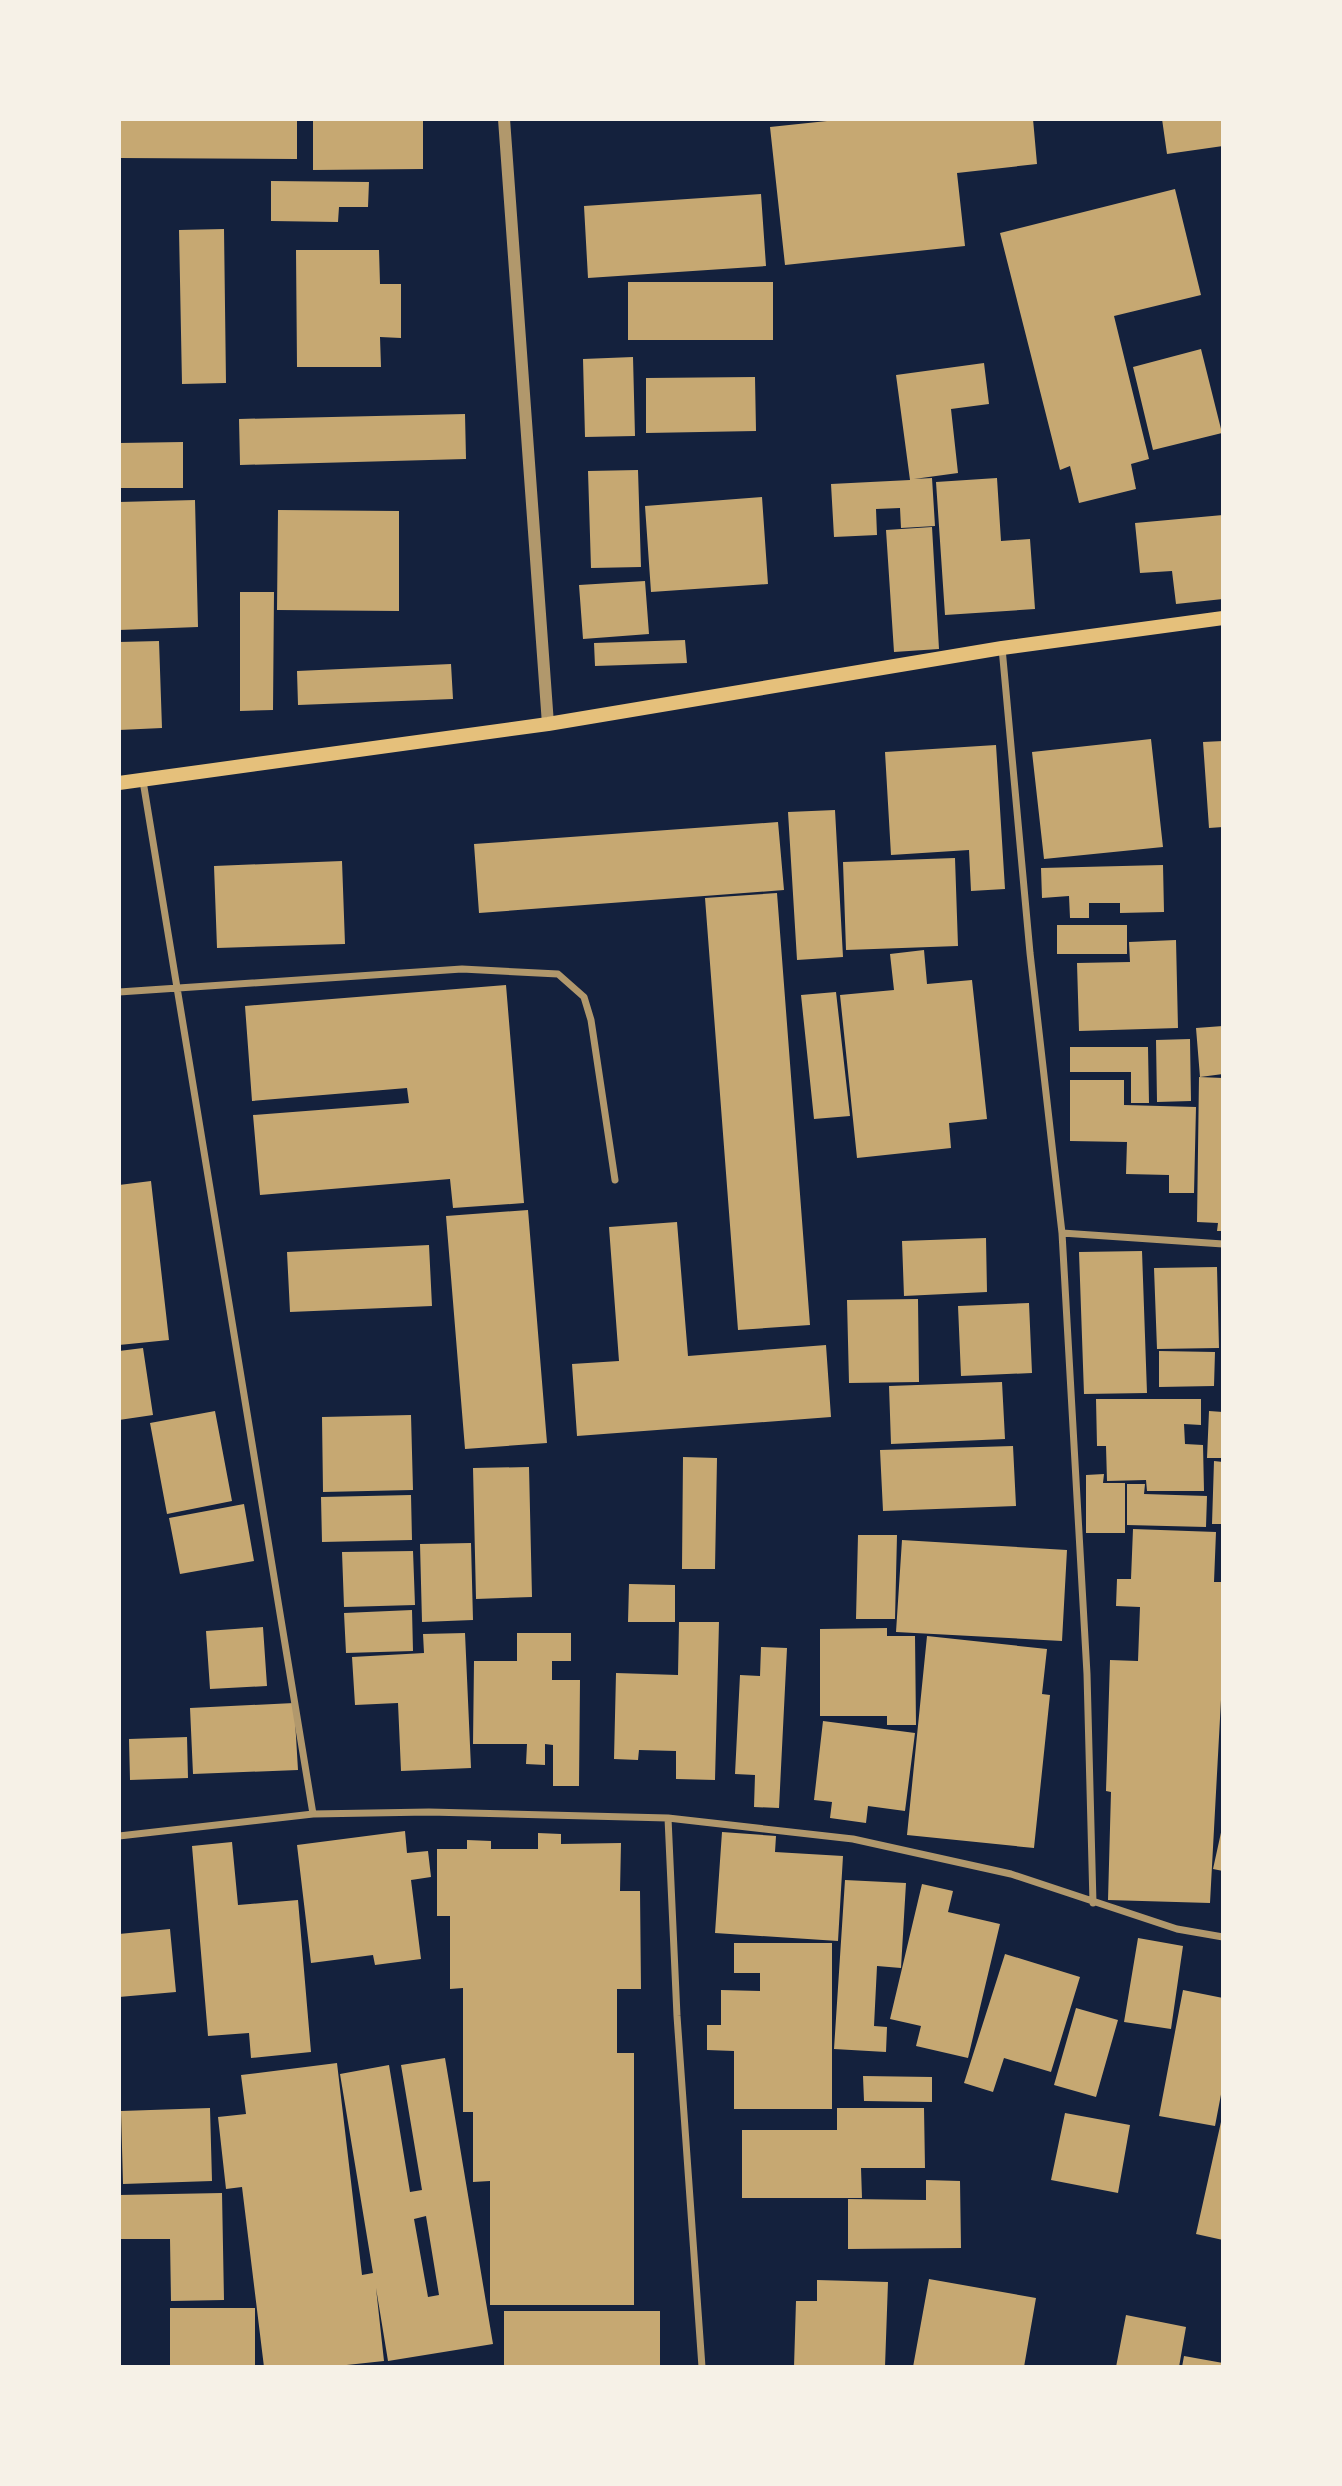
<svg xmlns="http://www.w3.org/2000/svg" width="1342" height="2486" font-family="'DM Sans',sans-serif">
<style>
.building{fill:#c6a872;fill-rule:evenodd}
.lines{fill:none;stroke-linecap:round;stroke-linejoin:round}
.minor{stroke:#b1986c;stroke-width:7}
.tertiary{stroke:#b1986c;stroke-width:12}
.secondary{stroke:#e5c07b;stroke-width:14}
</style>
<rect width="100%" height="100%" fill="#14213d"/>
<path class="building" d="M119,119H297V159L119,158Z
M313,119H423V169L313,170Z
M846,119H1033L1037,164L957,173L965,246L785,265L770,127Z
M1162,119H1223V146L1167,154Z
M271,181L369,182L368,207H339L338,222L271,221Z
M1175,189L1201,295L1114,316L1149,459L1131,464L1136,489L1079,503L1070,466L1060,470L1000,233Z
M761,194L766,266L588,278L584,206Z
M224,229L226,383L182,384L179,230Z
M296,250H379L380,284H401V338L380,337L381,367H297Z
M628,282H773V340H628Z
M1201,349L1222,433L1153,450L1133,367Z
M633,357L635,436L585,437L583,359Z
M984,363L989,404L951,409L958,473L914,479L932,478L935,526L901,528L900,508L876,509L877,535L834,537L831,484L910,480L896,375Z
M755,377L756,431L646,433V378Z
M465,414L466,459L240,465L239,419Z
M183,442V488H119V443Z
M638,470L641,567L591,568L588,471Z
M997,478L1001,541L1030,539L1035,609L945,615L936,482Z
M762,497L768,584L651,592L645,506Z
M195,500L198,627L119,630V502Z
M278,510L399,511V611L277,610Z
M1223,515V599L1176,604L1172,571L1140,573L1135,523Z
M932,527L939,649L894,652L886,530Z
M645,581L649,634L583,639L579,585Z
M240,592H274L273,710L240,711Z
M685,640L687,663L595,666L594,643Z
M159,641L162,728L119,730V642Z
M451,664L453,699L298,705L297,671Z
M1151,739L1163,847L1044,859L1032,752Z
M1223,741V827L1209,828L1203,742Z
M996,745L1005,889L971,891L969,850L891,855L885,752Z
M835,810L843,957L797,960L788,812Z
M778,822L784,890L479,913L474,844Z
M955,858L958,946L846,950L843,862Z
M342,861L345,944L217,948L214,866Z
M1163,865L1164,912L1120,913V903H1089V918H1070L1069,896L1042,898L1041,868Z
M777,893L810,1325L738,1330L705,898Z
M1057,925H1127V954H1057Z
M1176,940L1178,1028L1079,1031L1077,963L1130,962L1129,942Z
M924,950L927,984L972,980L987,1119L949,1123L951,1148L857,1158L840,995L894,990L890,954Z
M506,985L524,1203L453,1208L450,1179L260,1195L253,1115L409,1103L407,1088L252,1101L245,1006Z
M836,992L850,1116L814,1119L801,995Z
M1223,1026V1074L1200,1077L1196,1028Z
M1190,1039L1191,1101L1157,1102L1156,1040Z
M1070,1047H1148L1149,1103H1131V1072H1070Z
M1199,1077L1223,1078V1231H1217L1218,1223L1197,1222Z
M1070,1080H1124V1105L1196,1107L1194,1193H1169V1175L1126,1174L1127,1142L1070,1141Z
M151,1181L169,1340L119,1345V1185Z
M528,1210L547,1443L465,1449L446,1216Z
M677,1222L688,1356L826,1345L831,1417L577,1436L572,1364L619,1361L609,1227Z
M986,1238L987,1292L904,1296L902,1241Z
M429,1245L432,1306L290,1312L287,1252Z
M1142,1251L1147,1393L1084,1394L1079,1252Z
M1217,1267L1219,1348L1157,1349L1154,1268Z
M918,1299L919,1382L849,1383L847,1300Z
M1029,1303L1032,1373L961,1376L958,1306Z
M143,1348L153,1415L119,1420V1351Z
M1159,1351L1215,1352L1214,1386L1159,1387Z
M1002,1382L1005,1439L891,1444L889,1386Z
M1096,1399H1201V1425L1184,1424L1185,1444L1203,1445L1204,1491H1147L1146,1480L1107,1481L1106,1446H1097Z
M215,1411L232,1501L167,1514L150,1423Z
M1209,1411L1223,1412V1458H1207Z
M411,1415L413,1490L323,1492L322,1417Z
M1013,1446L1016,1506L883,1511L880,1450Z
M683,1457L717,1458L715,1569H682Z
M1214,1461L1223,1462V1524H1212Z
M529,1467L532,1597L476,1599L473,1468Z
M1104,1474L1103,1483H1125V1533H1086V1475Z
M1127,1484H1145L1144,1494L1207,1496L1206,1527L1127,1525Z
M411,1495L412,1540L322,1542L321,1497Z
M244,1504L254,1561L180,1574L169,1518Z
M1133,1529L1216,1532L1214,1582H1223V1663L1210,1903L1108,1900L1111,1792L1106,1791L1110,1660L1138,1661L1140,1607L1116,1606L1117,1579H1131Z
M858,1535H897L895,1619H856Z
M902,1540L1067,1550L1062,1641L896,1632Z
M471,1543L473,1620L422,1622L420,1544Z
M413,1551L415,1605L344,1607L342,1552Z
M629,1584L675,1585V1622H628Z
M412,1610L413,1651L346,1653L344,1613Z
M679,1622H719L715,1780L676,1779V1751L639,1750L638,1760L614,1759L616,1673L678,1675Z
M263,1627L267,1686L210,1689L206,1631Z
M887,1628V1636H915L916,1725H887V1716H820V1629Z
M465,1633L471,1768L401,1771L398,1703L355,1705L352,1657L424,1653L423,1634Z
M517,1633H571V1661H552V1680H580L579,1786H553V1745L545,1744V1765L526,1764L527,1744H473L474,1661H517Z
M927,1636L1047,1649L1042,1694L1050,1695L1034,1848L907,1835Z
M761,1647L787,1648L779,1808L754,1807L755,1775L735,1774L740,1675L760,1676Z
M294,1703L298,1770L193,1774L190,1708Z
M823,1721L915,1733L905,1811L868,1806L866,1823L830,1818L832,1802L814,1800Z
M187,1737L188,1778L130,1780L129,1739Z
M1222,1828H1223V1871L1213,1869Z
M405,1831L407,1853L428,1851L431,1877L411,1880L421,1959L375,1965L373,1955L311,1963L297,1845Z
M722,1832L776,1836L775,1852L843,1856L838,1941L715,1933Z
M538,1833L561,1834V1844L621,1843L620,1891H640L641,1989H617V2053H634V2305H490V2181L473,2182V2112H463V1988L450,1989V1916H437V1849H467V1840L491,1841V1849H538Z
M232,1842L238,1905L298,1900L311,2052L251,2058L249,2033L208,2036L192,1846Z
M845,1880L906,1883L901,1968L877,1966L874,2026L887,2027L886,2052L834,2049Z
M922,1884L953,1891L948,1912L1000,1924L968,2058L916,2046L921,2026L890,2019Z
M170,1929L176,1992L119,1997V1934Z
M1138,1938L1183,1946L1171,2029L1124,2022Z
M734,1943H832V2109H734V2051L707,2050V2025H721V1990L760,1991V1973H734Z
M1005,1954L1080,1977L1051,2072L1004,2058L993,2092L964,2083Z
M1183,1990L1223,1998V2084L1215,2126L1159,2116Z
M1076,2008L1118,2020L1096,2097L1054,2085Z
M445,2058L493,2344L388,2361L376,2288L384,2361L328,2367H264L242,2187L226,2189L218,2117L246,2114L241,2075L337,2063L362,2275L373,2273L340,2074L389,2065L410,2192L422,2190L401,2065ZM426,2216L439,2295L428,2297L414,2219Z
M863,2076L932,2077V2102L864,2101Z
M210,2108L212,2181L123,2184L121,2111Z
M837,2108H924L925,2168H861L862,2198H742V2130H837Z
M1065,2113L1130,2125L1118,2193L1051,2180Z
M1223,2113V2240L1196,2234Z
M926,2180L960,2181L961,2248L848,2249V2199L926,2200Z
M222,2193L224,2300L171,2301L170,2239H119V2195Z
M929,2279L1036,2298L1024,2367H913Z
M817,2280L888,2282L885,2367H794L796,2301H817Z
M170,2308H255V2367H170Z
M504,2311H660V2367H504Z
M1126,2315L1186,2327L1179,2367H1116Z
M1184,2356L1223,2363V2367H1182Z"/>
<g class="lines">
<path class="minor" d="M1002,648L1030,953L1062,1233L1087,1674L1093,1903
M143,781L313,1814
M119,992L462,969L558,974L584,997L591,1020L615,1180
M1062,1233L1223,1244
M668,1818L677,2016L702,2367
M119,1836L313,1814L429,1812L668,1818L853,1839L1011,1874L1177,1929L1223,1937"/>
<path class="tertiary" d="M504,119L548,724"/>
<path class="secondary" d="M119,783L548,724L1002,648L1223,618"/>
</g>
<rect width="1342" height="2486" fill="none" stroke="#f6f1e7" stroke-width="242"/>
</svg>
